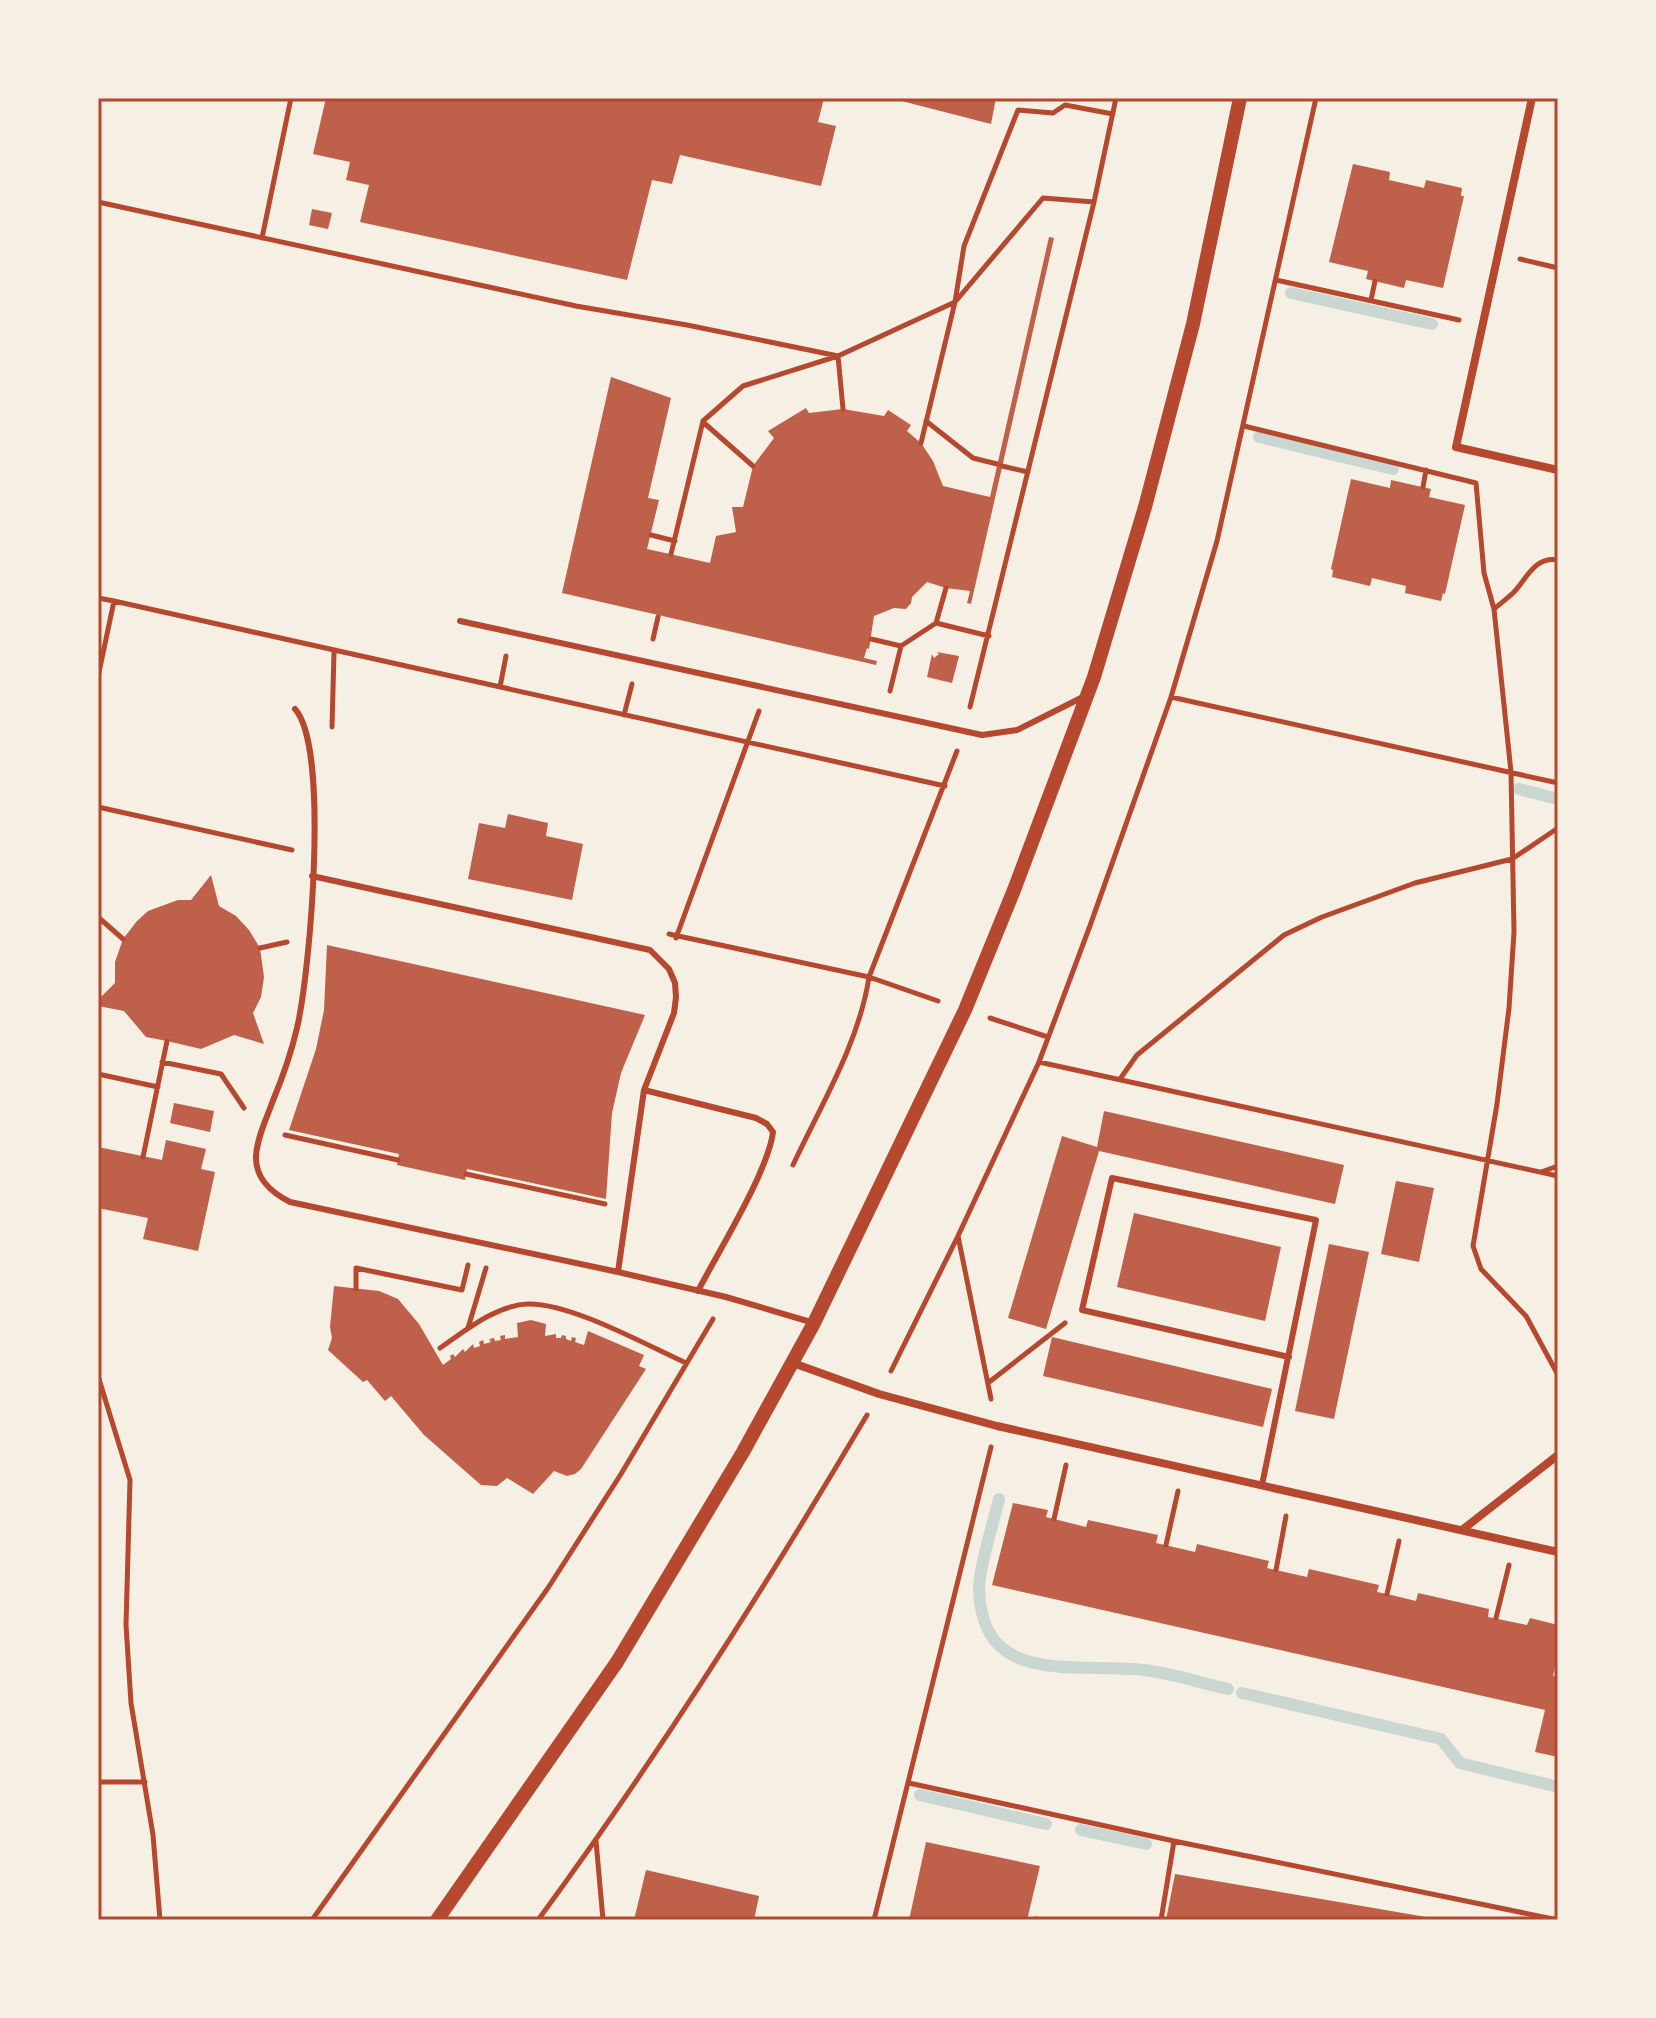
<svg xmlns="http://www.w3.org/2000/svg" width="1656" height="2018" font-family="'Noto Sans',sans-serif">
<style>
.lines{fill:none;stroke-linecap:round;stroke-linejoin:round}
.stream{stroke:#c9d6d2;stroke-width:12}
.building{fill:#bf614a}
.path{stroke:#b5482f;stroke-width:5}
.service{stroke:#b5482f;stroke-width:6}
.minor{stroke:#b5482f;stroke-width:8}
.tertiary{stroke:#b5482f;stroke-width:14}
.neatline{fill:none;stroke:#b5482f;stroke-width:3}
</style>
<rect width="100%" height="100%" fill="#f6efe4"/>
<g class="lines">
<path class="stream" d="M1291,293L1432,324
M1259,437L1393,469
M1519,789L1558,799
M999,1499C994,1521 979,1567 979,1588C981,1688 1074,1662 1144,1670C1172,1673 1200,1683 1228,1689
M1242,1693L1441,1739L1460,1763L1558,1787
M920,1795L1046,1824
M1081,1830L1146,1844"/>
</g>
<path class="building" d="M326,98H824L818,122L836,126L821,186L680,155L672,184L652,180L627,280L360,222L369,185L346,180L350,162L313,154Z
M890,98H996L991,124Z
M1353,164L1390,172L1389,180L1424,188L1426,180L1462,188L1461,196H1464L1443,288L1406,280L1404,288L1366,279L1368,271L1329,262Z
M312,209L332,213L328,229L309,225Z
M1049,237L1054,238L971,604L967,603L970,591L946,588L927,582L912,597L911,603L906,609L894,608L874,616L869,649L867,648L864,658L877,661L876,665L562,593L611,377L671,398L648,498L659,500L647,549L710,563L716,536L736,532L732,507H743L753,466L774,438L768,431L806,408L809,413L843,409L884,416L888,410L911,425L907,431L921,443L933,461L943,486L990,497Z
M1351,479L1390,488L1391,480L1431,489L1429,497L1465,505L1445,594L1443,593L1441,601L1405,593L1406,586L1372,578L1370,586L1332,577L1333,570L1331,569Z
M937,652L959,656L952,683L927,677L932,654L934,658L939,654Z
M508,814L548,823L546,836L583,844L572,900L468,879L479,823L505,828Z
M211,875L219,906L236,916L249,930L260,948L264,977L261,997L253,1013L264,1044L234,1035L201,1049L167,1041L146,1037L124,1011L98,1006V1000L115,983V962L123,939L137,921L148,911L178,900H191Z
M327,945L645,1015L621,1073L612,1113L606,1199L467,1169L465,1180L397,1165L399,1154L289,1130L316,1049L324,1010Z
M174,1103L214,1111L210,1132L170,1123Z
M1104,1111L1344,1165L1335,1204L1099,1151L1046,1329L1008,1318L1062,1136L1097,1147Z
M166,1140L206,1149L201,1169L215,1172L198,1251L143,1239L148,1218L98,1208V1147L162,1160Z
M1396,1181L1434,1188L1419,1262L1381,1254Z
M1134,1213L1281,1247L1265,1321L1117,1287Z
M1329,1244L1369,1252L1334,1419L1295,1411Z
M334,1286L379,1291L398,1299L419,1324L443,1365L451,1359L450,1356L453,1354L455,1357L463,1349L465,1352L473,1344L474,1348L480,1346L479,1342L483,1340L484,1344L491,1342L489,1339L494,1338L495,1341L501,1340L500,1336L505,1335V1339L518,1337L517,1323L531,1320L546,1324L545,1336L556,1334V1338H561L562,1335L566,1336V1339L571,1341L572,1337L576,1338L575,1342L584,1345L588,1331L644,1355L639,1366L646,1369L581,1469L575,1474L567,1476L554,1471L533,1494L507,1478L497,1486L481,1485L424,1435L391,1396L385,1401L367,1380L363,1382L328,1350L332,1338L330,1327Z
M1052,1337L1272,1389L1263,1427L1043,1376Z
M1013,1503L1048,1510L1046,1517L1086,1527L1088,1520L1158,1535L1156,1543L1195,1552L1197,1544L1269,1561L1267,1568L1307,1577L1309,1569L1379,1585L1377,1592L1387,1594L1416,1601L1418,1593L1489,1609L1488,1617L1527,1625L1530,1618L1558,1625V1654L1553,1676L1558,1677V1757L1535,1752L1545,1710L992,1585Z
M926,1842L1040,1866L1027,1920H909Z
M646,1870L759,1896L754,1920H634Z
M1175,1874L1432,1918V1920H1166Z"/>
<g class="lines">
<path class="path" d="M98,202L576,306L687,325L838,356L843,409
M262,238L291,98
M1520,259L1558,268
M1276,280L1459,320
M1371,300L1375,281
M926,421L973,458L997,464
M703,422L753,466
M1244,426L1476,483L1484,573L1494,609L1511,772L1514,932L1509,1008L1497,1104L1473,1246L1481,1269L1526,1316L1558,1375
M921,443L955,302L964,246L1018,110L1053,113L1065,105L1113,114
M1002,466L1028,472
M1423,487L1426,470
M651,535L675,541
M671,554L703,421L743,386L838,356L955,302L1043,198L1094,202
M98,598L114,601L98,677
M114,601L945,786
M1494,609C1501,603 1508,598 1514,592C1527,578 1535,556 1558,560
M936,623L989,636
M653,639L658,617
M871,639L901,646L936,623L946,588
M500,687L506,656
M890,691L901,646
M1171,697L1558,783
M970,707L1094,202L1116,98
M624,715L632,684
M332,727L334,652
M98,807L292,850
M98,917L123,939
M669,934L869,977L938,1001
M676,938L759,711
M260,948L287,942
M990,1018L1048,1037
M162,1062L221,1074L244,1108
M1039,1062L1558,1176
M98,1074L158,1087
M1120,1079L1137,1055L1284,935L1322,917L1415,883L1512,859L1558,828
M285,1135L398,1160
M143,1157L167,1041
M793,1165C821,1105 859,1043 869,977L957,751
M1541,1172L1558,1166
M466,1174L605,1204
M958,1236L991,1399
M356,1289V1268L462,1290L468,1265
M468,1328L486,1268
M440,1348C465,1331 496,1305 528,1304C571,1303 646,1345 686,1363
M891,1371L958,1236L1039,1062L1091,923L1171,697L1217,541L1316,98
M98,1376L130,1480L126,1625L131,1703L153,1835L160,1920
M988,1383L1065,1323
M1054,1519L1066,1465
M1166,1545L1178,1491
M1276,1570L1286,1516
M1387,1594L1399,1541
M1496,1618L1509,1565
M98,1782H145
M909,1783L1174,1841L1161,1920
M596,1841L603,1920
M1174,1841L1558,1920
M312,1920L548,1588L621,1474L713,1319
M538,1920C657,1758 765,1588 867,1415
M874,1920L991,1447
M1035,1920L1036,1919"/>
<path class="service" d="M460,621L982,735L1017,730L1083,697
M295,709C330,748 310,973 297,1028C291,1054 282,1079 272,1103C266,1120 257,1138 256,1156C255,1178 272,1193 290,1202L618,1272L726,1297L814,1323
M312,876L650,950L669,969L675,983L676,997L674,1013L644,1090L618,1272
M644,1090L756,1118L767,1124L773,1132C768,1172 718,1252 698,1291
M1262,1485L1316,1220L1112,1178L1082,1310L1289,1357"/>
<path class="minor" d="M1532,98L1456,447L1558,470
M793,1363L879,1394L997,1426L1558,1552
M1462,1530L1558,1455"/>
<path class="tertiary" d="M437,1920L617,1662L743,1452L814,1323L965,1010L1014,890L1094,677L1145,507L1193,324L1240,98"/>
</g>
<rect width="1656" height="2018" fill="none" stroke="#f6efe4" stroke-width="200"/>
<rect x="100" y="100" width="1456" height="1818" class="neatline"/>
</svg>
